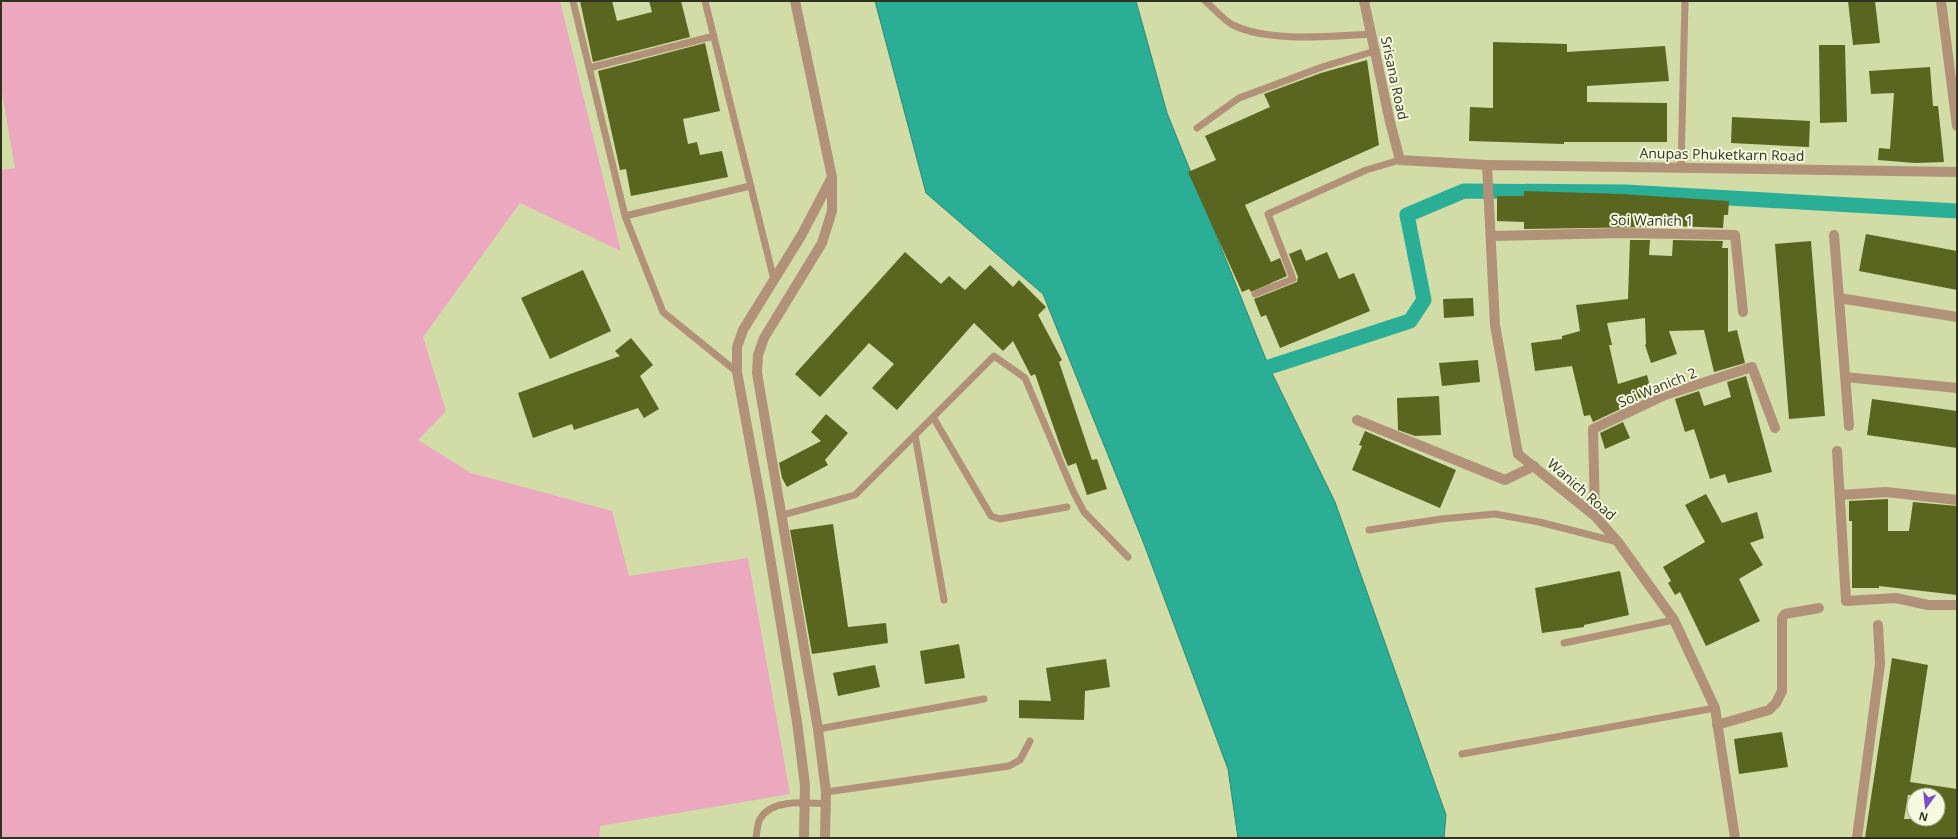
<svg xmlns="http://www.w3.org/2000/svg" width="1958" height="839" font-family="'Open Sans',sans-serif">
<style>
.green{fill:#eba8bf}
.water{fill:#2bae96;stroke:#2c8972}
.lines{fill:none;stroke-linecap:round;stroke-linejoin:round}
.canal{stroke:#2bae96;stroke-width:15}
.building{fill:#5a6520;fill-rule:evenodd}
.service{stroke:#b29179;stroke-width:7}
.minor{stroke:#b29179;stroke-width:10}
.tertiary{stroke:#b29179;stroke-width:10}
.labels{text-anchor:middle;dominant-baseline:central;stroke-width:4;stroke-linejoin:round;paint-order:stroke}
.street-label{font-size:14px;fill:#2f331e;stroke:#f4f9df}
</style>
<rect width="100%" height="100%" fill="#d1dca7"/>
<path class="green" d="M10,1H560L621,251L520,203L423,337L446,411L418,440L471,473L612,511L629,576L748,558L790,794L600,826L599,838H1V170L15,168L1,87V4Z"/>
<path class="water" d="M875,1H1136L1167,113L1269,367L1335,502L1446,815L1444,838H1238L1228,769L1144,544L1043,294L926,193Z"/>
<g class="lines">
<path class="canal" d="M1269,367L1410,321L1424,300L1407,215L1464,191L1625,192L1957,211"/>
</g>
<path class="building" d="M580,1H612L617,21L652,12L649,1H681L690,37L593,62Z
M1848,1H1875L1880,43L1853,45Z
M1493,42L1567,44V52L1665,46L1669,81L1587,86V102L1667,103V142H1564V144L1469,141L1470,107L1493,108Z
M705,43L720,111L683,119L688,144L697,142L700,155L722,151L728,177L631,196L626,169L620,170L598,71Z
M1819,45H1845L1847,122L1820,123Z
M1367,60L1379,145L1245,205L1271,262L1280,258L1287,276L1251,292L1249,289L1242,292L1188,172L1216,160L1205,136L1270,107L1264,94L1321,73Z
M1930,67L1933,106H1938L1944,162L1915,163L1878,160L1879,148L1890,149L1894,93L1871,94L1869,71Z
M1732,117L1810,121L1809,147L1731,143Z
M1524,191L1621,194L1729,201L1728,215H1724L1723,228L1650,225V227L1524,229V222L1497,221V196H1524Z
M1866,234L1957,251V290L1859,271Z
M1630,240H1650L1649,255L1672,256L1673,240L1723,241L1722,248H1728V332L1737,330L1745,363L1714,372L1704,330L1669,331L1677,354L1651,363L1645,345L1646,344L1645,318L1607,323L1612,345H1609L1618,384L1647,375L1652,394L1630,401L1631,404L1593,422L1590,415L1584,416L1572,366L1535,371L1531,343L1562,339V336L1580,331L1576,305L1628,299Z
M1811,241L1825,416L1789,419L1775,244Z
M1301,249L1306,261L1327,252L1339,279L1354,273L1370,311L1280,348L1266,315L1261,317L1254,299L1297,282L1298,277L1289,254Z
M905,252L941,284L949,276L965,290L990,265L1013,287L1019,280L1046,307L1038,315L1062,360L1059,362L1092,460L1097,459L1107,489L1087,495L1076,463L1068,466L1063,454L1035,374L1031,376L1013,341L1003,351L974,323L897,410L872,388L894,364L869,343L820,397L795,374Z
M583,270L611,331L550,359L521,298Z
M1473,298L1474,316L1444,318L1443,299Z
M631,338L653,365L640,376L659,409L644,418L638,408L574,430L572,424L533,438L518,393L620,356L615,351Z
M1478,360L1480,382L1442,386L1439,363Z
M1746,376L1772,472L1728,483L1725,474L1710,479L1694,429L1685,432L1675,399L1699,391L1704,406L1731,397L1727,382Z
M1439,396L1441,435L1415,436L1398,430L1397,398Z
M1872,399L1957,411V448L1867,435Z
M826,414L848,433L825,460L828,465L787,487L782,478L779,463L821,441L811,432Z
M1623,422L1630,438L1605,449L1600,433Z
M1365,431L1456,470L1440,508L1352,470L1362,446L1359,445Z
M1706,494L1722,523L1757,512L1764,538L1750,543L1763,565L1739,579L1760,621L1706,646L1680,592L1675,595L1668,583L1671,581L1663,567L1705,542L1685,505Z
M1888,499V531H1909L1913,502L1957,506V595L1879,586V588H1852V521H1849V501Z
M833,524L848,627L886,623L888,643L812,654L790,530Z
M1620,571L1629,615L1584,625V627L1542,633L1535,588Z
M959,644L965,678L925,684L920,651Z
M1892,658L1928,665L1910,782L1957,789V838H1865ZM1908,795H1938V819H1904Z
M1106,659L1110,687L1085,691L1084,720L1019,718V700L1051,701L1046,668Z
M875,665L880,687L838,696L833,673Z
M1782,732L1788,767L1739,774L1734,739Z"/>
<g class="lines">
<path class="service" d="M573,1L625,216L663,312L737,372
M705,1L774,280
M1205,1C1214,8 1223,20 1233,25C1269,43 1332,36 1371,34
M589,68L714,36
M1197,128L1239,98L1322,67L1375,51
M1681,168L1685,1
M625,216L750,186
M1255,294L1293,279L1268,214L1366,170L1400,160
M933,417L991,516L1000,519L1067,507
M915,435L944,600
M783,515L855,495L994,356L1025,378L1073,491L1084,512L1128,557
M1369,530L1441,519L1495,514L1539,522L1618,542
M1564,643L1674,620
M818,729L984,699
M1462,754L1715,708
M826,792L1009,766L1020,760L1030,741
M756,838C757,833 757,824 760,819C772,798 807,803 827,804"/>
<path class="minor" d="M795,1L832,177V211L822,243L764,338L758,355L757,373L818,729L826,792L825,838
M1364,1L1390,122L1400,160L1487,165
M1941,1L1957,126
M1834,235L1849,426
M1491,236L1620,233L1735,235L1743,312
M1839,298L1957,317
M1845,377L1957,388
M1357,420L1505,480L1534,466
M1837,451L1846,601L1896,598L1928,605H1957
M1840,495L1886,492L1957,500
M1595,516L1593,429L1665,395L1752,367L1775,428
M1717,725L1769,710L1776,703L1782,691V618L1785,614L1819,608
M804,838L805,785L797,722L762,508L737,372V347L743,330L801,236L831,179
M1857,838L1880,664L1878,625"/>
<path class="tertiary" d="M1735,838L1715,708L1674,620L1618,542L1595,516L1518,454L1495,325L1487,165L1957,172"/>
</g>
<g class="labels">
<g class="street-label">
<text transform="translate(1395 78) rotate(78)">Srisana Road</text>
<text transform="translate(1722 154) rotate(1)">Anupas Phuketkarn Road</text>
<text transform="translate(1652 220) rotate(1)">Soi Wanich 1</text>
<text transform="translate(1657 387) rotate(-22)">Soi Wanich 2</text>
<text transform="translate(1582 489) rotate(41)">Wanich Road</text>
</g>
</g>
<rect width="1958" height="839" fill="none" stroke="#2f331e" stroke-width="4"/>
<g transform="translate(1926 807) rotate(195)"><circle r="19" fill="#f4f9df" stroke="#a5aa92"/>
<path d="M0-3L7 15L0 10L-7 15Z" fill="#7b4dc6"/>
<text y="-6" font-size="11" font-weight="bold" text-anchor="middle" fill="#2f331e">N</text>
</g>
</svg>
